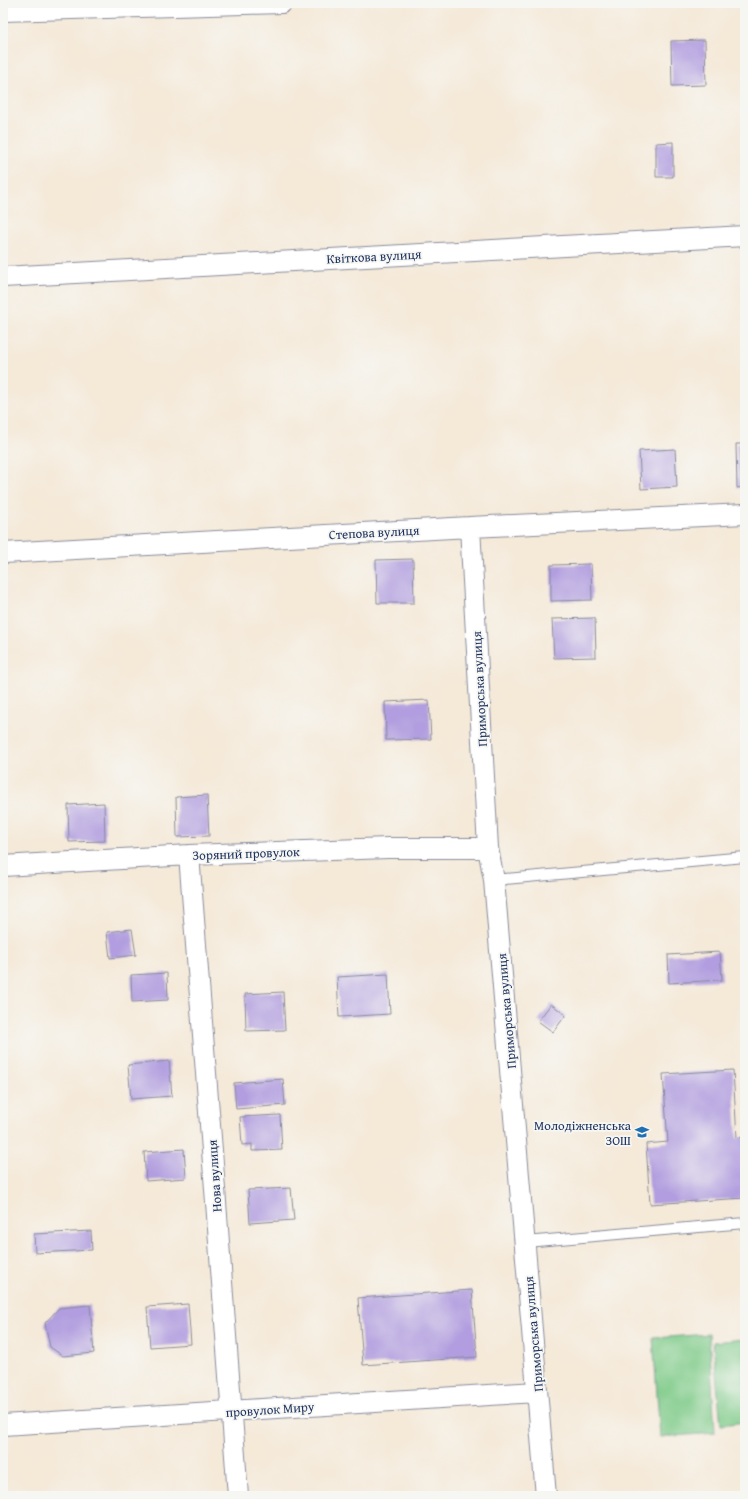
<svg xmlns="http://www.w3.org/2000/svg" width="748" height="1499" font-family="'Gentium Book Plus',serif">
  <rect width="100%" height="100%" fill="#f6f6f2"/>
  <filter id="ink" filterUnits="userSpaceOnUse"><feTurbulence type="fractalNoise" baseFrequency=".025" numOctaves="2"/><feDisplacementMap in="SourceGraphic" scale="8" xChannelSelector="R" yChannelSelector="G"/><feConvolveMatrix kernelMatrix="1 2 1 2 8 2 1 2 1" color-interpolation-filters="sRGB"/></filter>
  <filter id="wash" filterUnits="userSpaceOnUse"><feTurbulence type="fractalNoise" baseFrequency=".012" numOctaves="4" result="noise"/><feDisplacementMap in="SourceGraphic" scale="16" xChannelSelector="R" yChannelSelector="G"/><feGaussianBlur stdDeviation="0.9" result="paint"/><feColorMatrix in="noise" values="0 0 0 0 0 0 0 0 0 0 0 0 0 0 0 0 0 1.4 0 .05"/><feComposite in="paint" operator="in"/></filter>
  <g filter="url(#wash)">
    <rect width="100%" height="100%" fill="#f5e9d8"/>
    <path fill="#7fcb89" stroke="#4d7d74" d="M709,1334l6,99 -55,4 -7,-99z
      M745,1339v83l-24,3 -8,-83z"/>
    <g id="blocks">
      <path fill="#b19ddf" d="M705,40l1,45 -34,1 -1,-45z
        M673,142v35h-17v-34z
        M736,444h9v43l-8,1z
        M675,449l2,38 -36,2 -2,-38z
        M413,559l1,44h-37l-1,-43z
        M591,564l1,36 -41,1v-36z
        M595,618l1,39 -42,1 -2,-39z
        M429,700l2,39 -45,1 -1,-38z
        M207,795l2,41 -32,1 -1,-40z
        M104,803l1,38 -36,1 -1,-37z
        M132,929l4,26 -26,3 -3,-26z
        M720,952l2,28 -53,3 -1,-28z
        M167,973l1,27 -36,2 -1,-27z
        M388,974l2,40 -51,3 -2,-40z
        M283,992l2,38 -39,1 -1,-37z
        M551,1004l15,11 -13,17 -15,-11z
        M169,1061l3,35 -41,3 -3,-34z
        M733,1070l4,68 8,-1v61l-95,6 -4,-60 22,-2 -5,-68z
        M283,1079l2,26 -49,4 -2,-26z
        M280,1115l2,35 -30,1v-7l-10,1 -2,-28z
        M184,1149l2,29 -40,3 -2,-29z
        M291,1188l3,32 -44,3 -2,-33z
        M91,1231l1,19 -57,3 -1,-19z
        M472,1290l5,67 -114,8 -5,-67z
        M188,1304l3,40 -41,3 -3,-40z
        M90,1305l4,48 -31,3 -13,-9 -5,-24 14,-15z"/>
    </g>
  </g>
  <g filter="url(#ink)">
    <use href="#blocks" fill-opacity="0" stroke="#888c9b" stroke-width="1"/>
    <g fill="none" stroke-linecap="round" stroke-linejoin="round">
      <defs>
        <path id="lane" d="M494,880l251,-23
          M525,1242l220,-19"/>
        <path id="street" d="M3,11l279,-8
          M3,277l742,-41
          M470,527l18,321 6,32 52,616
          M3,553l467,-26 275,-13
          M189,855l26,334 23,307
          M3,866l186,-11 199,-7h100
          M3,1425l534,-33"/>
      </defs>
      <use href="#lane" stroke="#888c9b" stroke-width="12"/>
      <use href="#street" stroke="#888c9b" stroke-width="22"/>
      <use href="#lane" stroke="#fff" stroke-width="10"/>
      <use href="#street" stroke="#fff" stroke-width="20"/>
    </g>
  </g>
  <defs>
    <symbol id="school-bare" viewBox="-9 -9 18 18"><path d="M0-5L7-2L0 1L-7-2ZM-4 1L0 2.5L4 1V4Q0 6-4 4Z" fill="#1f6fb2" stroke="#f6f6f2" stroke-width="2.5" paint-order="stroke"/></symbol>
  </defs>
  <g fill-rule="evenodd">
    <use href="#school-bare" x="632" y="1122" width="20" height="20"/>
  </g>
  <g text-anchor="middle" stroke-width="3.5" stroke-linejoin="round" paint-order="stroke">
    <g font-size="13" fill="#1b2f5e" stroke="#f6f6f2">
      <text transform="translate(374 256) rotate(-3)" y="5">Квіткова вулиця</text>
      <text transform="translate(374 532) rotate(-3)" y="5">Степова вулиця</text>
      <text transform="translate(479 689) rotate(-93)" y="5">Приморська вулиця</text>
      <text transform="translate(246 853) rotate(-2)" y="5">Зоряний провулок</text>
      <text transform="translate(506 1011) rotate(-95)" y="5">Приморська вулиця</text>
      <text transform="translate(214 1176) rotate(-94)" y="5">Нова вулиця</text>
      <text transform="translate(533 1334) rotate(-95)" y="5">Приморська вулиця</text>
      <text transform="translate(270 1409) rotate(-4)" y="5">провулок Миру</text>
    </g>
    <g font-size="13" fill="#1b2f5e" stroke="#f6f6f2" text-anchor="end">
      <text x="631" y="1130">Молодіжненська<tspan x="631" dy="15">ЗОШ</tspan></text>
    </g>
  </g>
  <rect width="748" height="1499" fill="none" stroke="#f6f6f2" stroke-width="16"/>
</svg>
